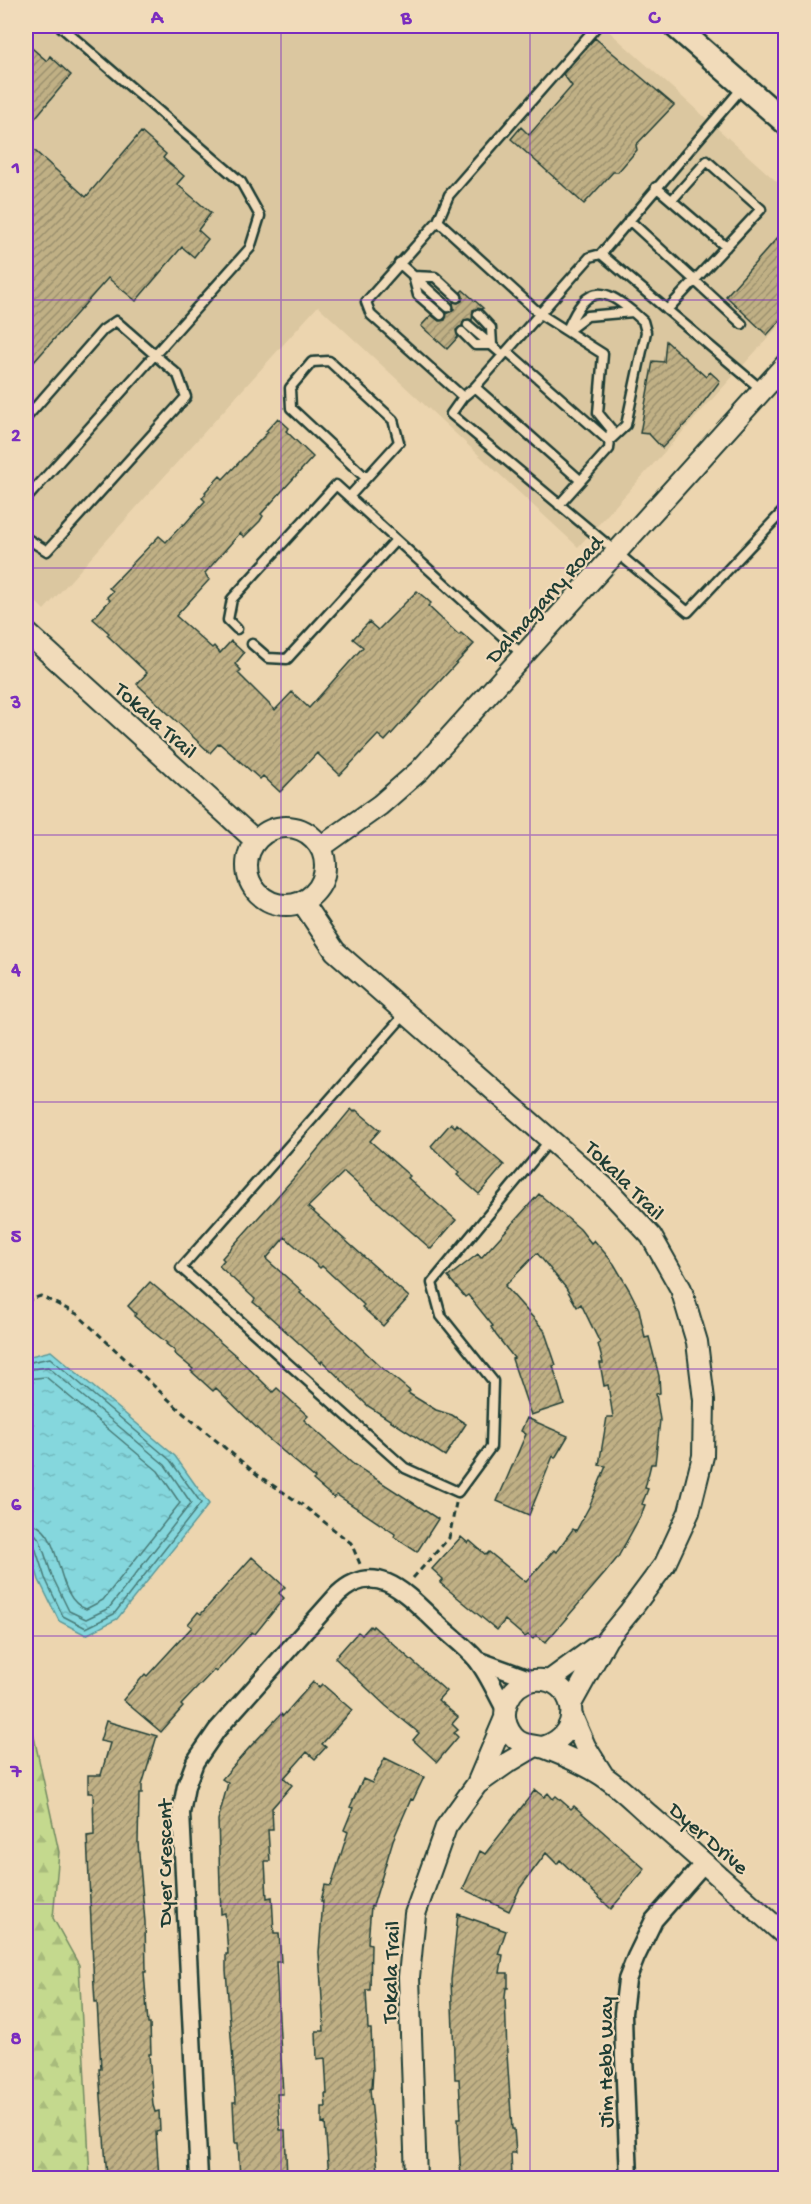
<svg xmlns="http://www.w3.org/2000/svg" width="811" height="2204" font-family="'Gochi Hand',sans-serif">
  <defs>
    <pattern id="forest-firs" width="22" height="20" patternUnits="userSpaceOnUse" patternTransform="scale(1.5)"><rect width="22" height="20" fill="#c4d98e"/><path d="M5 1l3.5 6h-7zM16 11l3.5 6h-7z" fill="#a8bb7b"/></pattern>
    <pattern id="water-ripples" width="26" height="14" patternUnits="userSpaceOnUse" patternTransform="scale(1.5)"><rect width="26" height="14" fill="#85d7dd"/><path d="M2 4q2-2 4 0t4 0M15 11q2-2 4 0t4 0" fill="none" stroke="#72b9be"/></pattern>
    <pattern id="building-hatch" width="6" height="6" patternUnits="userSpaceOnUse" patternTransform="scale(1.5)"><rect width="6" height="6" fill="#c0b085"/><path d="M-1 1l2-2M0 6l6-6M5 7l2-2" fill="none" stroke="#9b906e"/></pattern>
  </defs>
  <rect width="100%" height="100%" fill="#ecd5af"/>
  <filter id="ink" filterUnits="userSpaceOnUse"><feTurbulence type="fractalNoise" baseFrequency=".0167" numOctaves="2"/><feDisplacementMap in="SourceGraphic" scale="12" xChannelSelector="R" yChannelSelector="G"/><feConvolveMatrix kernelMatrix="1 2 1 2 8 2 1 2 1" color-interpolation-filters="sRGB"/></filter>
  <g filter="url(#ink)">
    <path fill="#dbc7a0" d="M26,26h577l182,163v130l-207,228 -260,-241 -274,304 -18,-18z"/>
    <path fill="url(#forest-firs)" stroke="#728b61" stroke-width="1.5" d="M26,1700l33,152 -6,66 26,47 11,213h-64z"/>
    <path fill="url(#water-ripples)" stroke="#5c9999" stroke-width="1.5" d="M51,1351l124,105 34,48 -92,115 -31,16 -27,-14 -20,-41 -13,-43v-180z"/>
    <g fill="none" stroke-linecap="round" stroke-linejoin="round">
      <path stroke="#487b78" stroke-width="1.5" d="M26,1363l24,-5 120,102 31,43 -87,111 -28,14 -23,-12 -18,-38 -11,-34 -4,-4h-4
        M26,1370l22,-3 117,98 26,38 -82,105 -23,11 -17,-8 -17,-35 -12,-36 -5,-6 -9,-2
        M26,1379l20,-2 112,94 22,32 -77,97 -17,9c-35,-12 -20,-85 -60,-86"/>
    </g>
    <path fill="url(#building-hatch)" stroke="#1f3d34" stroke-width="1.5" d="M595,38l79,67 -38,40 1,5 -19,22h-5l-29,32 -73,-65 10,-12 8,8 43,-49 -9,-12z
      M26,43l21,18 3,-5 21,19 -45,54z
      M141,132l25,22 -3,4 21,18 -7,8 34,29 -13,17 10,9 -14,18 -12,-10 -46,54 -28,-23 -82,93v-228l60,54z
      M786,228v86l-19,21 -41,-39z
      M463,290l20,18 -10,2 -1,10 -3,-1 -5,1 -2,6 -6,4 2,7 -11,12 -26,-23 10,-11 8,6 6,-1 2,-7 7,-4 -1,-7 5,1 4,-2 1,-5 -2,-4z
      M666,341l40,36 4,-5 10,9 -28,36 -30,31 -13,-14 -9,-1 13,-72 11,1z
      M278,418l11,10 -3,3 27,26 -52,57 2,2 -3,5 -16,16 -4,-4 -35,40 4,7 -33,36 36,32 2,-2 6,7 11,-12 13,12 -9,11 6,6 -3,3 37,37 17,-18 17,16 54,-61 -10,-8 16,-17 9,8 39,-39 14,12 -3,3 31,29 2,-2 13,11 -89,97 -7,-6 -38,40 -23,-22 -37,39 -17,-16 -3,3 -41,-36 -9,10 -73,-69 10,-11 -40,-38 2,-2 -16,-14 17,-19 -3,-3 6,-6 -4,-3 50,-52 7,6 17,-18 1,1 21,-24 -3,-3 4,-5 -1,-1 15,-16 3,3 45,-47 -2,-1z
      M351,1109l3,3 2,-2 24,20 -10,11 40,35 -2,2 48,42 -25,29 -87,-77 -36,35 101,90 -26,29 -21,-19 2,-2 -42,-39 -2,2 -35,-31 -19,22 36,32 -2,2 37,32 44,42 29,24 -2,2 28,17 16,5 14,9 -21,32 -77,-50 -46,-45 -1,2 -62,-56 -6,-5 2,-3 -36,-33 5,-6 -2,-2 71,-79z
      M451,1123l4,4 2,-3 47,41 -25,29 -22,-19 2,-2 -28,-27z
      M539,1194l41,35 11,14 3,-3 20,24 16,27 9,18 6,29 4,-1 10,39 1,17 -4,1 4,26 -5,44h-4l-6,24 3,1 -6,15 3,1 -3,8 -24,44 -12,15 -61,71 -9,-8 -3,4 -5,-4 -3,2 -20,-17 -8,10 -57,-47 3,-4 -11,-10 29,-32 7,6 2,-2 16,14 3,-3 37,30 28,-32 2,2 17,-23 3,2 13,-24 17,-41 -7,-1 8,-48h6l-5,-32 -4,1 -4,-23h3l-5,-19 2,-1 -19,-39 -4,3 -11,-19 -29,-35 -32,33 39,44 12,35 -3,1 11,38 -33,11 -19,-56 2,-1 -18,-23 -5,-8 2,-1 -25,-31 -3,2 -17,-20 30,-23 3,4z
      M150,1282l84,72 39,38 4,-4 31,28 -4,4 49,44 85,55 -21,33 -23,-15 1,-3 -58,-39 -3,3 -21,-18 2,-2 -49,-41 -50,-49 -3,3 -22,-20 2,-2 -19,-16 1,-2 -9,-7 1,-1 -33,-27 2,-2 -8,-8z
      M527,1418l41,18 -13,22 -2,-2 -24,59 -32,-14 29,-67 -5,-3z
      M252,1557l33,30 -6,6 5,5 -29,36 -3,-2 -36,40 -2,-2 -33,35 2,2 -22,25 -38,-32 22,-26 2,2 45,-49 -4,-3 10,-12 3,2z
      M370,1626l2,2 1,-2 73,65 -8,9 20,17 -6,7 6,6 -4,3 4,4 -21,25 -24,-22 6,-7 -33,-27 -51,-48 23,-26 4,3z
      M313,1682l6,5 3,-3 30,26 -30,34 4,3 -11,12 -8,-7 -23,26 8,7 -20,23 1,22h-5l2,31h-5l2,37 5,-1 2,36h5l2,29h-5l7,132h-6l3,36h5l2,48h-47l-2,-35h-3l-2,-41h3l-10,-132v-16h2l-3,-41 -4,1 -1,-29 -2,-65 10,-37 -6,-4 27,-31 32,-34 2,2z
      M106,1721l51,15 -15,49v9h-3l-1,49 7,79 1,50h-2l4,52h2l1,30h-2l4,51 2,7 4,-1 1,20 -4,1 3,46h-52l-8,-109h2l-4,-67h-2l-1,-15 -7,-151 7,-1 -1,-42h-5v-18h13l9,-32 -10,-2z
      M385,1758l39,19 -11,23 -2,-1 -18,41 -20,66h-2l-3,37 3,1 -1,46h-4l2,39h3l2,42 -1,17 -2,1 8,82 -3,1 1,6h-47l-4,-55 -3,1v-17h4l-1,-13h2l-2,-36 -8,1 -1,-28h8l-5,-79 4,-51h-2l4,-16 6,1 17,-54 -4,-2 9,-22 -3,-1 13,-28 9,4z
      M535,1790l9,7 4,-4 5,6 3,-3 15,13 3,-3 71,63 -34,40 -51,-49 -3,4 -11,-11 -26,35 -11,23 -46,-22 17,-38 5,3z
      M458,1914l48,17 -8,23 5,1 -3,18h8v15h-2l-1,8 2,58 5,75h2l2,24h-5l1,25 -51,-1 -2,-32 -1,-27h3l-2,-39h-4l-4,-99z"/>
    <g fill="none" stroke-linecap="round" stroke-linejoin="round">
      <defs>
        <path id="service" d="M656,187l70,60
          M629,220l113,104
          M438,221l11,-26 148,-169
          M601,254l141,-166
          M399,263l49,44
          M667,310l94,-101 -54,-48 -35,39
          M441,315l-23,-20 -5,-19 22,1 22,20
          M468,325l35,30
          M567,330c7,-16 19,-44 42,-34 9,3 17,11 24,16
          M462,332l13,13h17l-1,-17 -13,-14
          M507,351l102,90 17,-16 20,-93 -3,-11 -10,-9 -46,4 -20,15
          M772,380l14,11
          M475,387l105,93
          M762,390l-161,-136 -11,3 -115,130 -12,10 -12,17 237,198 98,-104
          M463,397l-92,-82 -5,-13 72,-81 102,93 63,40 -5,59 13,16 -2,20 -50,56
          M26,418l77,-88 13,-9 62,54 8,22 -139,154 -21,-13
          M349,497l50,-55 -6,-22 -64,-59 -17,1 -22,26 1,20 75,70
          M26,499l224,-251 10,-32 -19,-34 -181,-156
          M237,629l-9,-9 4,-21 104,-114 187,170
          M252,644l16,14 19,1 109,-119
          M406,1013l-225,255 224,200 53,24 33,-45 2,-66 -52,-65 -9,-33 118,-143"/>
        <path id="minor" d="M477,1660l55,20
          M199,2178l-18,-365 5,-27 9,-24 22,-32 121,-136c40,-37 72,4 101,31 12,11 27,22 38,35 11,14 19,33 28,49
          M629,2178l-5,-122 -1,-43 4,-33 9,-23 18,-37 50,-57"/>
        <path id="tertiary" d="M26,632l230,209
          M247 866a39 39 0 1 1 78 0a39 39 0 1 1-78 0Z
          M321,847l59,-42 40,-35 366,-406
          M302,902l33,49 275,241 41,44 30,53 16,53 7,58 -1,56 -14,56 -24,52 -35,47 -23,28 -36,65
          M549,1681l48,-35
          M572,1716l13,30 18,29
          M543,1747c46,-14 31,-72 -9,-67 -26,4 -38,35 -21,56 9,11 20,8 32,12 18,7 43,18 58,28 19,12 35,30 52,44 44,38 87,77 131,116
          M477,1784l30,-21 27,-16
          M416,2178l-7,-201 6,-63 31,-87 31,-43 28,-66"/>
        <path id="secondary" d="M675,26l111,97"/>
      </defs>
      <use href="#service" stroke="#1f3d34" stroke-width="13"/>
      <use href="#minor" stroke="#1f3d34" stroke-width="21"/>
      <use href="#tertiary" stroke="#1f3d34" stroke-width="24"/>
      <use href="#secondary" stroke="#1f3d34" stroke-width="27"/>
      <path stroke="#1f3d34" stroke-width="3" stroke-dasharray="6 4.5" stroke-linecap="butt" d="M26,1301l15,-5 36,18 106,99 76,63 45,30 47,37 9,21
        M413,1578l36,-40 7,-35"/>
      <use href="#service" stroke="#f1dbba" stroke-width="8"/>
      <use href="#minor" stroke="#f1dbba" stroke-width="16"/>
      <use href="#tertiary" stroke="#f1dbba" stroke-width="20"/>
      <use href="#secondary" stroke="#f1dbba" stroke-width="22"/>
    </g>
  </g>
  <path fill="none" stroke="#7b2cbf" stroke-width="1.5" stroke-opacity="0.55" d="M281,26v2152M530,26v2152M26,300h760M26,568h760M26,835h760M26,1102h760M26,1369h760M26,1636h760M26,1904h760"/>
  <g text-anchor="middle" stroke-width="4.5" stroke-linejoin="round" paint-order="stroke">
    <g font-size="22" fill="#1f3d34" stroke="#f1dbba">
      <text transform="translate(543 598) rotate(-48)" y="8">Dalmagarry Road</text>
      <text transform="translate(157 719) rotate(42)" y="8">Tokala Trail</text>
      <text transform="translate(626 1179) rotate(45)" y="8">Tokala Trail</text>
      <text transform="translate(710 1837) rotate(41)" y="8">Dyer Drive</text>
      <text transform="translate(163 1863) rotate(-90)" y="8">Dyer Crescent</text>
      <text transform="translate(389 1972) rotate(-88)" y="8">Tokala Trail</text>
      <text transform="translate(604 2062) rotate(-90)" y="8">Jim Hebb Way</text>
    </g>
  </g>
  <rect width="811" height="2204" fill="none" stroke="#f1dbba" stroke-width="66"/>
  <rect x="33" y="33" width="745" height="2138" fill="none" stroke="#7b2cbf" stroke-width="2"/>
  <g font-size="20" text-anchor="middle" font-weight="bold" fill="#7b2cbf">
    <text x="157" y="23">A</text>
    <text x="406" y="23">B</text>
    <text x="654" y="23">C</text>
    <text x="16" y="173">1</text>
    <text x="16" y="441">2</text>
    <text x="16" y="708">3</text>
    <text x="16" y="975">4</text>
    <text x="16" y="1242">5</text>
    <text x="16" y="1510">6</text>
    <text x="16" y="1777">7</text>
    <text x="16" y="2044">8</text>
  </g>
</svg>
